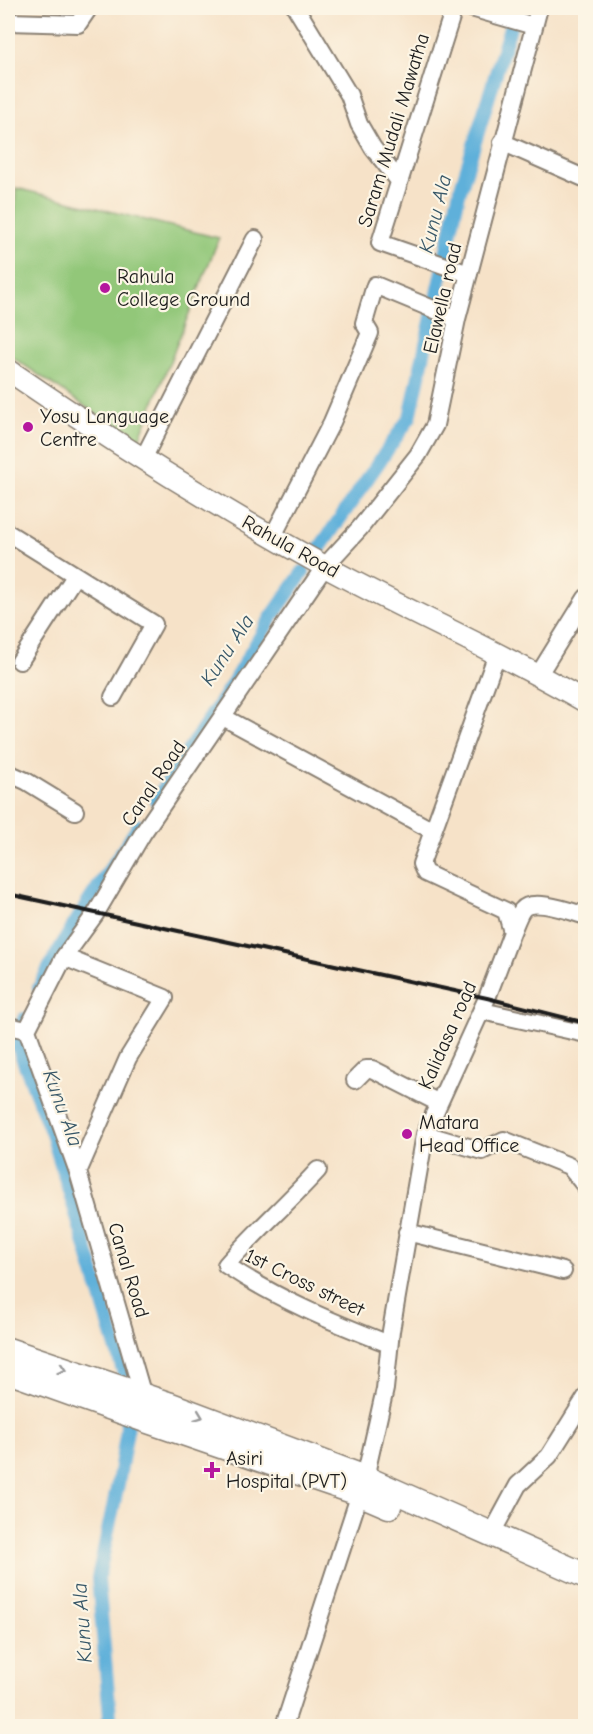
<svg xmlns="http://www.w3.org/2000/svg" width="593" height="1734" font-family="'Comic Neue',sans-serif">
  <rect width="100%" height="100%" fill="#fcf5e5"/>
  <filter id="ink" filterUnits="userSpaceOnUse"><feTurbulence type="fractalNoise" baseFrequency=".0167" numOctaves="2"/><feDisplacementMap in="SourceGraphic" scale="12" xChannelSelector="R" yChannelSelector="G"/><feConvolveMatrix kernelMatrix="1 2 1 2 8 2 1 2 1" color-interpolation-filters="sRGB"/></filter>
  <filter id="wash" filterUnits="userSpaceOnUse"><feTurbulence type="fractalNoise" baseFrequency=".008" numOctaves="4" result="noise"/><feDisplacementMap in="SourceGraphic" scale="24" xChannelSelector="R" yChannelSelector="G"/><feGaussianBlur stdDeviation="1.35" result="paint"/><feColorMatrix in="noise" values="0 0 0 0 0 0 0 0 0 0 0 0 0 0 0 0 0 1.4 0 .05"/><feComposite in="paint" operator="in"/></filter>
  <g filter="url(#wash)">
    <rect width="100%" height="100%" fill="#f6e2c8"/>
    <path fill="#92c779" stroke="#57724a" stroke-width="1.5" d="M16,188l203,50 -81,204 -130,-88z"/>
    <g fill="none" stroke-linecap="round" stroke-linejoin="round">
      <path stroke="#5fb0da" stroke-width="14" d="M319,549l91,-132 49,-223 57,-186
        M156,800l75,-114 40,-68 32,-46
        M39,988c28,-57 65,-110 100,-162
        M24,1019l-4,9 -2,19 34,87 73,243 2,53 -9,54 -20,94 12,138 -4,10"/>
    </g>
  </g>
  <g filter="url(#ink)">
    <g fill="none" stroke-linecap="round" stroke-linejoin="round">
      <defs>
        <path id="minor" d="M296,8l53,87 10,29 14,24 26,33
          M454,8l-74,235 89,31
          M471,8l63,18
          M8,22l70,2 11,-16
          M502,142l84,37
          M143,459l112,-220
          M8,533l146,91 -41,73
          M273,536l59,-114 38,-89 -6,-10 11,-38 82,34
          M20,661l55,-85
          M539,674l47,-76
          M223,717l210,114
          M8,773l18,8 49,30
          M512,932c3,-7 6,-16 10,-22 10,-13 50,2 64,6
          M64,957l101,41 -37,60 -50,114
          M482,1011l104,23
          M8,1026l19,4
          M355,1080l11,-11h6l67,34
          M425,1134l57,17 22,-11 65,26 17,21
          M318,1170c-30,33 -63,62 -92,95 51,34 106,57 163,79
          M407,1232l156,39
          M145,1403l-67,-231 -51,-142 37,-73 32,-44 47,-80 182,-267 35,-38 58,-73 17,-30 22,-106 82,-311
          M492,1533l26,-48 31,-29 37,-59
          M284,1726l81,-248 20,-89 6,-58 34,-197 62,-136 25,-66 -6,-21 -81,-38 -4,-9 76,-210"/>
        <path id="major" d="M8,370c102,70 207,136 316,196 86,47 177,86 262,136"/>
        <path id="highway" d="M8,1350l160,54 197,74 221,98
          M8,1371l140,50 213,73 28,12"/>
      </defs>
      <use href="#minor" stroke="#897f72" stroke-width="20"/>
      <use href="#major" stroke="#897f72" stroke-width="24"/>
      <use href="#highway" stroke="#897f72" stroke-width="27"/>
      <use href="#minor" stroke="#fff" stroke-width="16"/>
      <use href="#major" stroke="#fff" stroke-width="21"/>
      <use href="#highway" stroke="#fff" stroke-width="24"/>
      <path stroke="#1c1c1c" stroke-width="4" d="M8,894l479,104 99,25"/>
    </g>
    <defs><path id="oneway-chevron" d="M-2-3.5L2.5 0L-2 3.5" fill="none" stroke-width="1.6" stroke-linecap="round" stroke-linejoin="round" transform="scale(1.5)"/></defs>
    <g stroke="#999">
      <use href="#oneway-chevron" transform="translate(62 1369) rotate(18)"/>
      <use href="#oneway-chevron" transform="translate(199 1416) rotate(21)"/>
    </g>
  </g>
  <g fill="#b5179e" stroke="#fcf5e5" stroke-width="2">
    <circle cx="105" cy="288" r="6"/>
    <circle cx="28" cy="427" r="6"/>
    <circle cx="407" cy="1134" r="6"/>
    <path d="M209 1461h6v6h6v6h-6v6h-6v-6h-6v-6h6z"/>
  </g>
  <g text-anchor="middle" stroke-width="4.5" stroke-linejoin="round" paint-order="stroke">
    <g font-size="20" fill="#1c1c1c" stroke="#fcf5e5">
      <text transform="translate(393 130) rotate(-73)" y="7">Saram Mudali Mawatha</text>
      <text transform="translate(442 298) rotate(-77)" y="7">Elawella road</text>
      <text transform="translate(291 546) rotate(29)" y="7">Rahula Road</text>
      <text transform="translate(153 783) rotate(-56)" y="7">Canal Road</text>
      <text transform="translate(447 1035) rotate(-66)" y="7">Kalidasa road</text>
      <text transform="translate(129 1270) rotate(73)" y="7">Canal Road</text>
      <text transform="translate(305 1282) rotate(26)" y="7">1st Cross street</text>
    </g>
    <g font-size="20" fill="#1c1c1c" stroke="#fcf5e5" text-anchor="start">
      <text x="117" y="283">Rahula<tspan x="117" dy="23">College Ground</tspan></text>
      <text x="40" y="423">Yosu Language<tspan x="40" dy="23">Centre</tspan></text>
      <text x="419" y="1129">Matara<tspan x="419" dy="23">Head Office</tspan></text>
      <text x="226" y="1465">Asiri<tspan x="226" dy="23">Hospital (PVT)</tspan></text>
    </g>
    <g font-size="21" font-style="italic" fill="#375768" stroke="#fcf5e5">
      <text transform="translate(435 214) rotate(-76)" y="7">Kunu Ala</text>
      <text transform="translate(227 650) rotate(-57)" y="7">Kunu Ala</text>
      <text transform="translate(63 1108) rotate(70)" y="7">Kunu Ala</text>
      <text transform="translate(82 1623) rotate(-94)" y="7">Kunu Ala</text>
    </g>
  </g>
  <rect width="593" height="1734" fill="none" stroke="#fcf5e5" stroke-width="30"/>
</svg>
